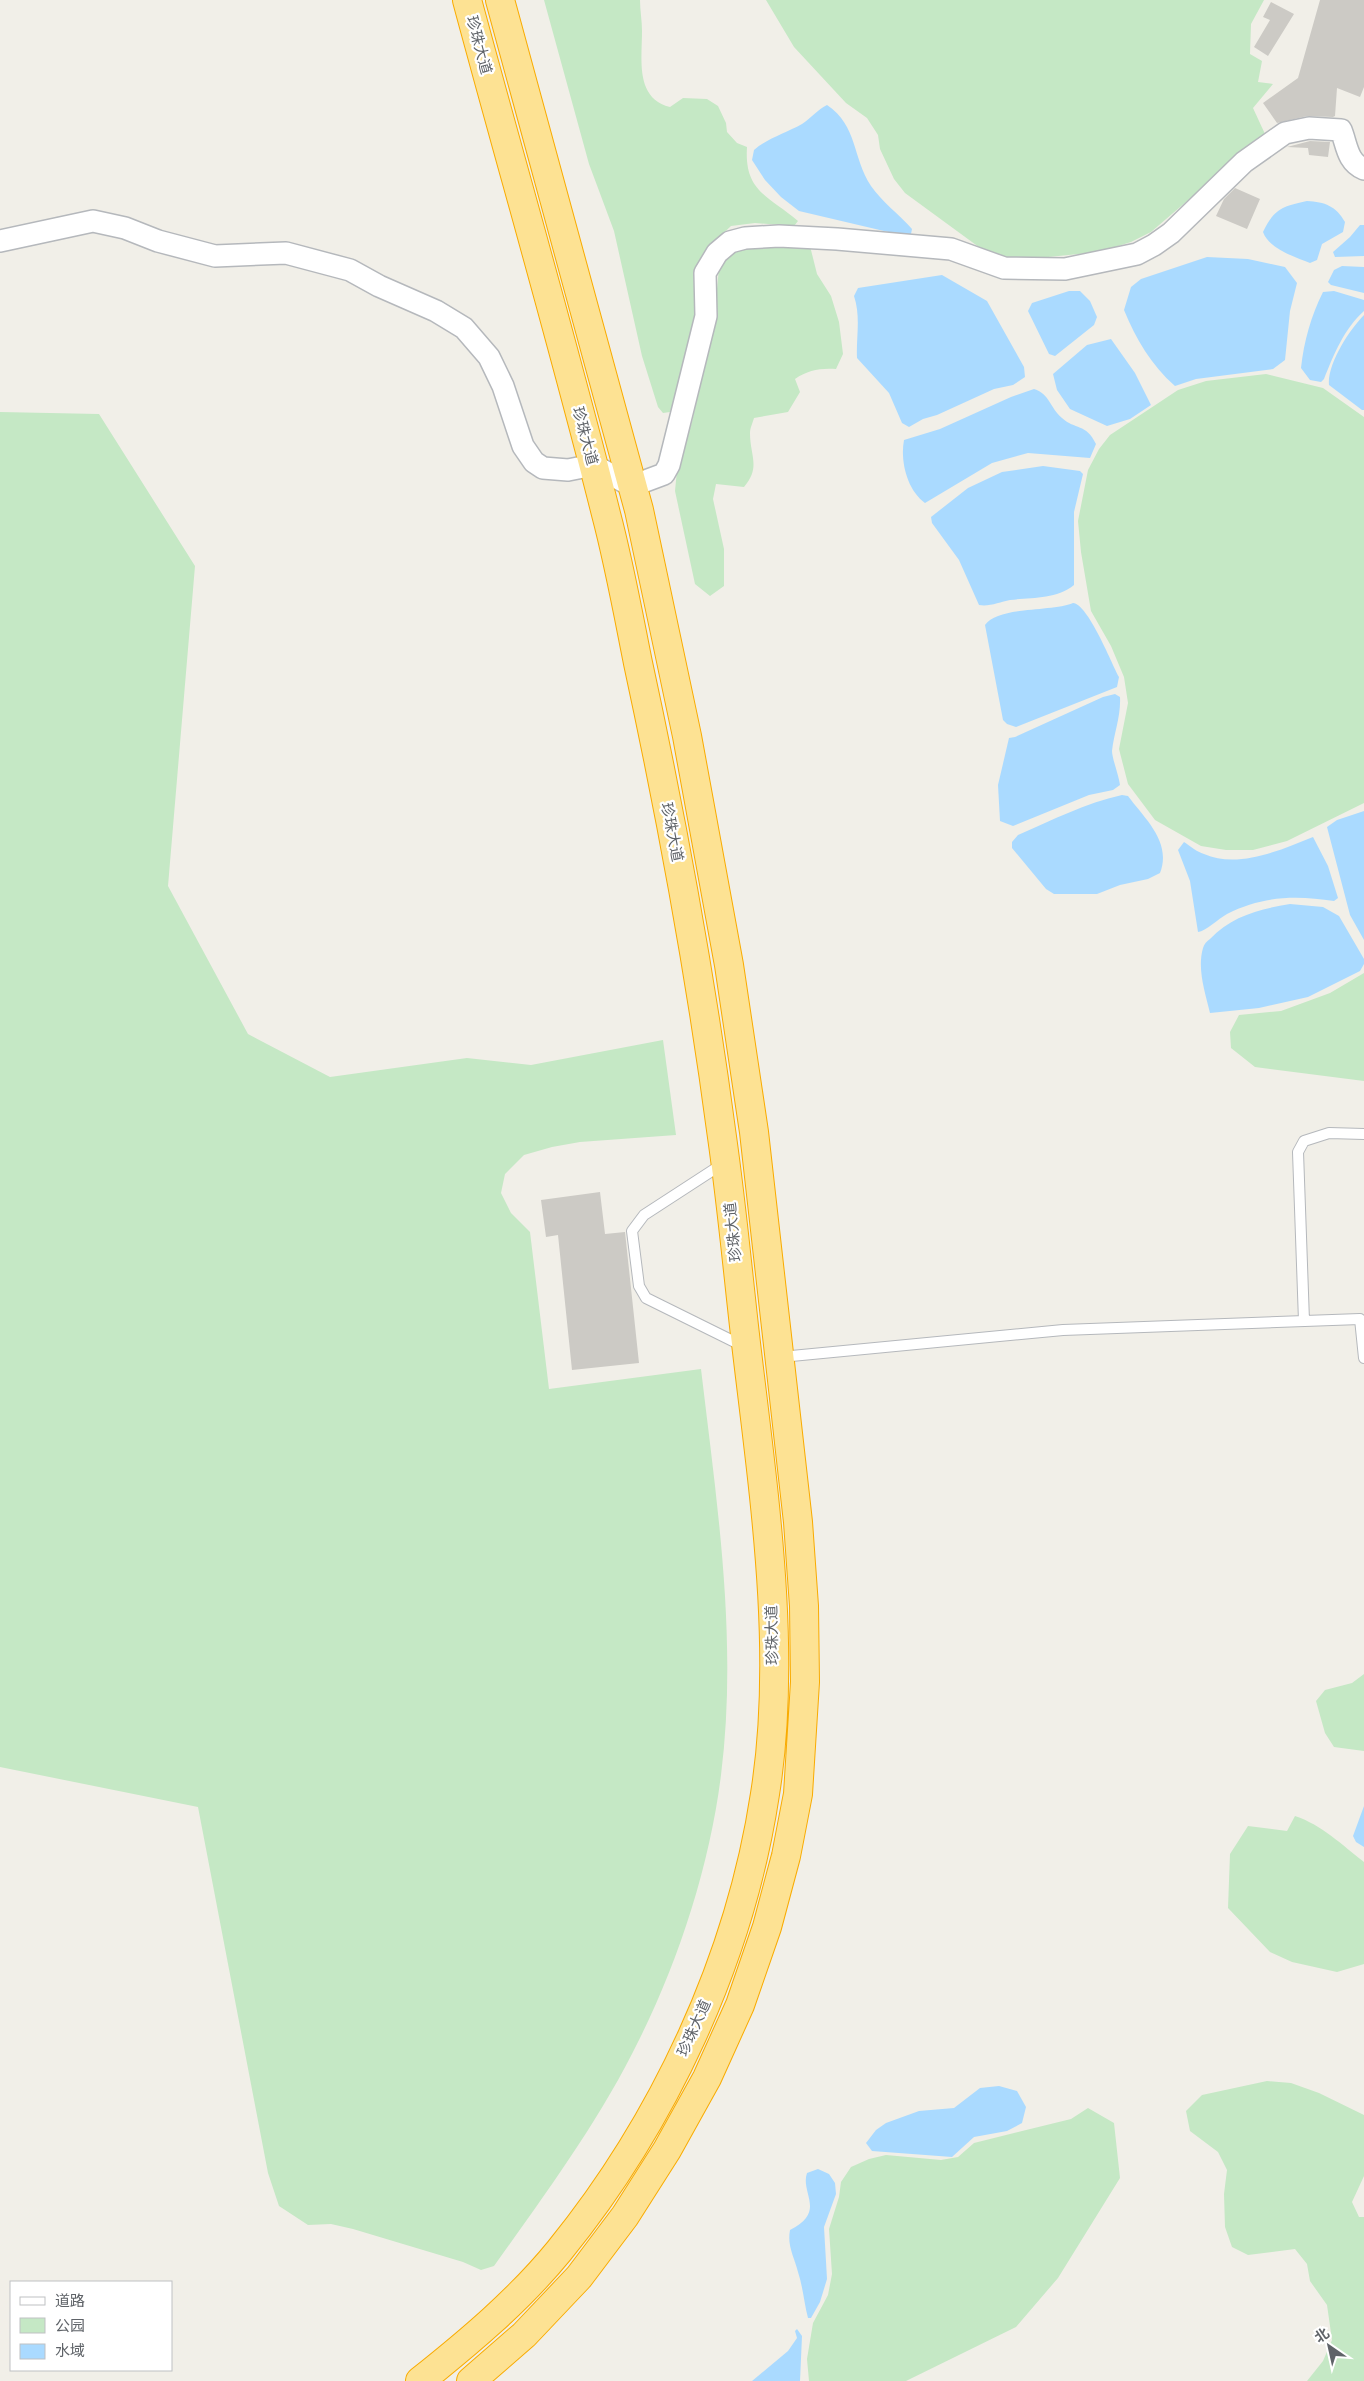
<svg xmlns="http://www.w3.org/2000/svg" width="1364" height="2381" font-family="Helvetica,'Noto Sans SC',sans-serif">
  <rect width="100%" height="100%" fill="#f1efe8"/>
  <path fill="#c5e8c5" d="M544,0h96c0,10 2,21 2,31 0,29 -7,67 28,76l13,-9 24,1 11,7 8,17 1,9 10,11 10,4c-3,45 22,49 51,74l-4,5 -39,-3 -24,3 -17,16 -20,97 -24,73 -7,1 -5,-6 -16,-51 -28,-125 -25,-67z
    M766,0h498l-13,24 -1,30 12,7 -4,21 15,2 -20,24 12,26 -114,98 -20,10 -32,10 -81,8 -31,-7 -82,-60 -11,-14 -14,-30 -2,-14 -11,-17 -21,-15 -52,-56z
    M747,244l63,2 7,28 14,22 8,26 4,32 -7,15c-16,-1 -28,1 -41,10l5,13 -12,20 -34,6c-1,4 -4,10 -4,15 0,23 11,34 -6,54l-28,-3 -3,15 11,50v37l-14,10 -15,-12 -20,-93 2,-21 15,-48 22,-102 5,-52 16,-20z
    M1266,374l57,14 41,29v386l-77,38 -34,9h-27l-25,-4 -46,-26 -27,-36 -9,-35 9,-46 -4,-26 -13,-31 -20,-35 -10,-59 -3,-31 10,-51 11,-21 11,-14 68,-45 28,-9z
    M0,412l99,2 96,152 -27,320 80,148 82,43 137,-19 64,7 132,-25 13,95 -96,7 -28,5 -28,8 -19,19 -4,19 10,20 19,19 19,157 152,-20c16,135 37,271 20,406 -11,89 -42,185 -82,265 -39,80 -93,153 -145,226l-13,4 -18,-8 -110,-33 -22,-5 -23,1 -29,-19 -11,-33 -70,-366 -198,-40z
    M1364,973v108l-109,-14 -24,-19 -1,-16 9,-17 42,-4 49,-18z
    M1364,1674v77l-30,-4 -9,-14 -9,-32 9,-11 27,-7z
    M1295,1816c27,9 47,29 69,46v102l-27,8 -45,-10 -22,-10 -42,-44 2,-54 18,-28 39,5z
    M1267,2081l24,2 28,10 45,22v61l-12,26 7,15h5v164h-57l16,-20 9,-21 -5,-35 -17,-24 -3,-17 -12,-15 -47,6 -16,-8 -7,-20 -1,-33 3,-24 -9,-18 -28,-21 -4,-20 16,-16z
    M1088,2108l26,15 6,55 -62,100 -42,49 -110,54h-97l-2,-22 6,-36 15,-28 4,-21 -3,-45 10,-32 2,-15 10,-15 18,-8 17,-4 55,5 17,-3 16,-14 97,-24z"/>
  <path fill="#aadaff" d="M827,105c31,21 25,52 44,81 11,16 28,28 41,43l-1,5 -10,1 -102,-24 -18,-14 -16,-17 -13,-20 2,-10c14,-12 32,-17 48,-26 9,-6 15,-14 25,-19z
    M1307,201c18,1 29,5 38,21l-2,10 -21,12 -5,16 -7,3c-15,-6 -41,-14 -47,-31 11,-23 20,-26 44,-31z
    M1360,225h4v31l-29,1 -2,-5 17,-15z
    M1207,257l41,2 37,8 12,16 -7,28 -5,49 -12,9 -77,10 -21,7c-24,-21 -39,-47 -51,-76l7,-23 10,-8z
    M1342,266l22,1v26l-33,-8 -3,-3 6,-12z
    M942,275l45,26 37,66 1,10 -12,8 -19,4 -57,26 -14,4 -14,8 -7,-4 -13,-30 -32,-35c-1,-21 4,-41 -3,-62l4,-8z
    M1069,291h11l10,10 7,16 -3,8 -39,31 -6,-2 -21,-43 4,-8z
    M1334,291l30,9v11c-20,18 -30,43 -40,68l-3,3 -11,-2 -9,-12c3,-27 10,-52 22,-76z
    M1364,315v95h-2l-33,-25c-2,-21 21,-56 35,-70z
    M1111,339l24,34 16,32 -21,14 -23,7 -37,-17 -13,-19 -4,-16 34,-29z
    M1034,389c16,5 16,19 28,29 13,12 24,5 34,26l-6,14 -62,-5 -36,10 -67,40c-18,-13 -25,-42 -21,-63l36,-11 71,-32z
    M1043,466l37,5 3,3 -9,38v73c-19,15 -42,12 -64,15 -10,2 -21,7 -31,5l-20,-45 -27,-37 -1,-6 37,-29 34,-16z
    M1073,603c15,1 38,59 46,74l-2,10 -101,40 -9,-3 -4,-4 -18,-95c13,-19 67,-13 88,-22z
    M1115,694l5,3c1,19 -6,36 -8,54 0,7 7,25 8,34l-7,5 -24,5 -76,31 -13,-5 -2,-36 11,-47 6,-1 88,-40z
    M1122,795l6,1c17,23 44,46 32,77l-12,6 -28,6 -23,9h-43l-8,-5 -34,-41v-6l6,-7c35,-15 67,-32 104,-40z
    M1364,811v129l-14,-25 -23,-88 10,-7z
    M1313,837l15,29 10,32 -4,3c-38,-6 -72,-5 -107,13 -9,5 -21,17 -29,18l-8,-51 -12,-31 6,-8c6,4 13,10 20,12 34,15 77,-4 109,-17z
    M1290,904l33,3 16,9 25,43v5l-4,7 -52,26 -49,11 -49,5c-5,-21 -13,-44 -7,-65 1,-4 4,-7 7,-9 21,-23 50,-30 80,-35z
    M1364,1806v41l-8,-5 -3,-6z
    M999,2086l18,5 9,16 -4,16 -15,8 -33,6 -22,20 -80,-6 -6,-8 10,-13 10,-7 33,-12 35,-3 26,-20z
    M818,2169l11,5 6,9 1,11 -12,33 3,52 -7,23 -9,16h-3c-4,-15 -5,-31 -10,-46 -4,-16 -11,-26 -8,-42 37,-18 10,-37 17,-57z
    M797,2329l5,7 -2,45h-48l36,-30 9,-13 -2,-7z"/>
  <path fill="#cccac5" d="M1320,0h44v87l-4,10 -23,-9 -2,28 -2,1 -26,-1 -30,7 -14,-20 35,-25z
    M1271,2l23,12 -26,42 -14,-9 16,-27 -7,-3z
    M1310,141l20,1 -2,15 -19,-2 -1,-7 -21,-1z
    M1235,188l25,11 -13,30 -31,-13 8,-17z
    M600,1192l5,42 20,-2 14,131 -67,7 -14,-135 -12,2 -5,-37z"/>
  <g fill="none" stroke-linecap="round" stroke-linejoin="round">
    <defs>
      <path id="lane" d="M724,1163l-80,52 -12,16 7,55 7,12 97,48
        M1304,1321l-6,-169 6,-11 25,-8 35,1
        M781,1357l282,-27 297,-11 4,39"/>
      <path id="street" d="M0,241l93,-20 32,7 33,13 57,15 71,-3 64,17 29,16 57,25 28,17 25,29 14,29 20,60 11,16 9,6 25,2 25,-5 39,21 32,-12 5,-9 37,-149 -1,-43 12,-20 13,-11 15,-4 34,-2 58,3 114,10 53,19 61,1 72,-15 17,-9 17,-12 73,-71 41,-29 24,-5 32,2c6,15 6,32 23,39"/>
      <path id="highway" d="M420,2381c49,-39 99,-81 139,-130 105,-129 181,-292 206,-457 24,-149 -4,-318 -21,-468 -7,-63 -13,-126 -22,-189 -21,-159 -50,-317 -84,-474 -10,-50 -19,-100 -32,-149 -43,-172 -93,-343 -139,-514
        M471,2381l53,-46 55,-58 46,-61 42,-66 40,-72 33,-73 27,-78 19,-71 12,-62 7,-112 -1,-76 -6,-84 -44,-390 -25,-167 -42,-229 -48,-226 -139,-510"/>
    </defs>
    <use href="#lane" stroke="#b5b8bc" stroke-width="12"/>
    <use href="#street" stroke="#b5b8bc" stroke-width="24"/>
    <use href="#highway" stroke="#f9ab00" stroke-width="30"/>
    <use href="#lane" stroke="#fff" stroke-width="10"/>
    <use href="#street" stroke="#fff" stroke-width="21"/>
    <use href="#highway" stroke="#fde293" stroke-width="28"/>
  </g>
  <g text-anchor="middle" stroke-width="4.5" stroke-linejoin="round" paint-order="stroke">
    <g font-size="15" fill="#5f6368" stroke="#fff">
      <text transform="translate(479 45) rotate(75)" y="5">珍珠大道</text>
      <text transform="translate(585 436) rotate(75)" y="5">珍珠大道</text>
      <text transform="translate(672 832) rotate(79)" y="5">珍珠大道</text>
      <text transform="translate(733 1232) rotate(-96)" y="5">珍珠大道</text>
      <text transform="translate(772 1635) rotate(-91)" y="5">珍珠大道</text>
      <text transform="translate(694 2028) rotate(-66)" y="5">珍珠大道</text>
    </g>
  </g>
  <rect x="10" y="2281" width="162" height="90" fill="#ffffff" stroke="#bfc1c3"/>
  <rect x="20" y="2297" width="25" height="8" fill="#ffffff" stroke="#bfc1c3"/>
  <text x="55" y="2306" font-size="15" fill="#5f6368">道路</text>
  <rect x="20" y="2318" width="25" height="15" fill="#c5e8c5" stroke="#bfc1c3"/>
  <text x="55" y="2331" font-size="15" fill="#5f6368">公园</text>
  <rect x="20" y="2344" width="25" height="15" fill="#aadaff" stroke="#bfc1c3"/>
  <text x="55" y="2356" font-size="15" fill="#5f6368">水域</text>
  <g transform="translate(1329 2346) rotate(326)" stroke="#ffffff" stroke-width="4" paint-order="stroke">
  <path d="M0-4L9 19L0 12L-9 19Z" fill="#5f6368"/>
  <text y="-8" font-size="14" font-weight="bold" text-anchor="middle" fill="#5f6368">北</text>
  </g>
</svg>
